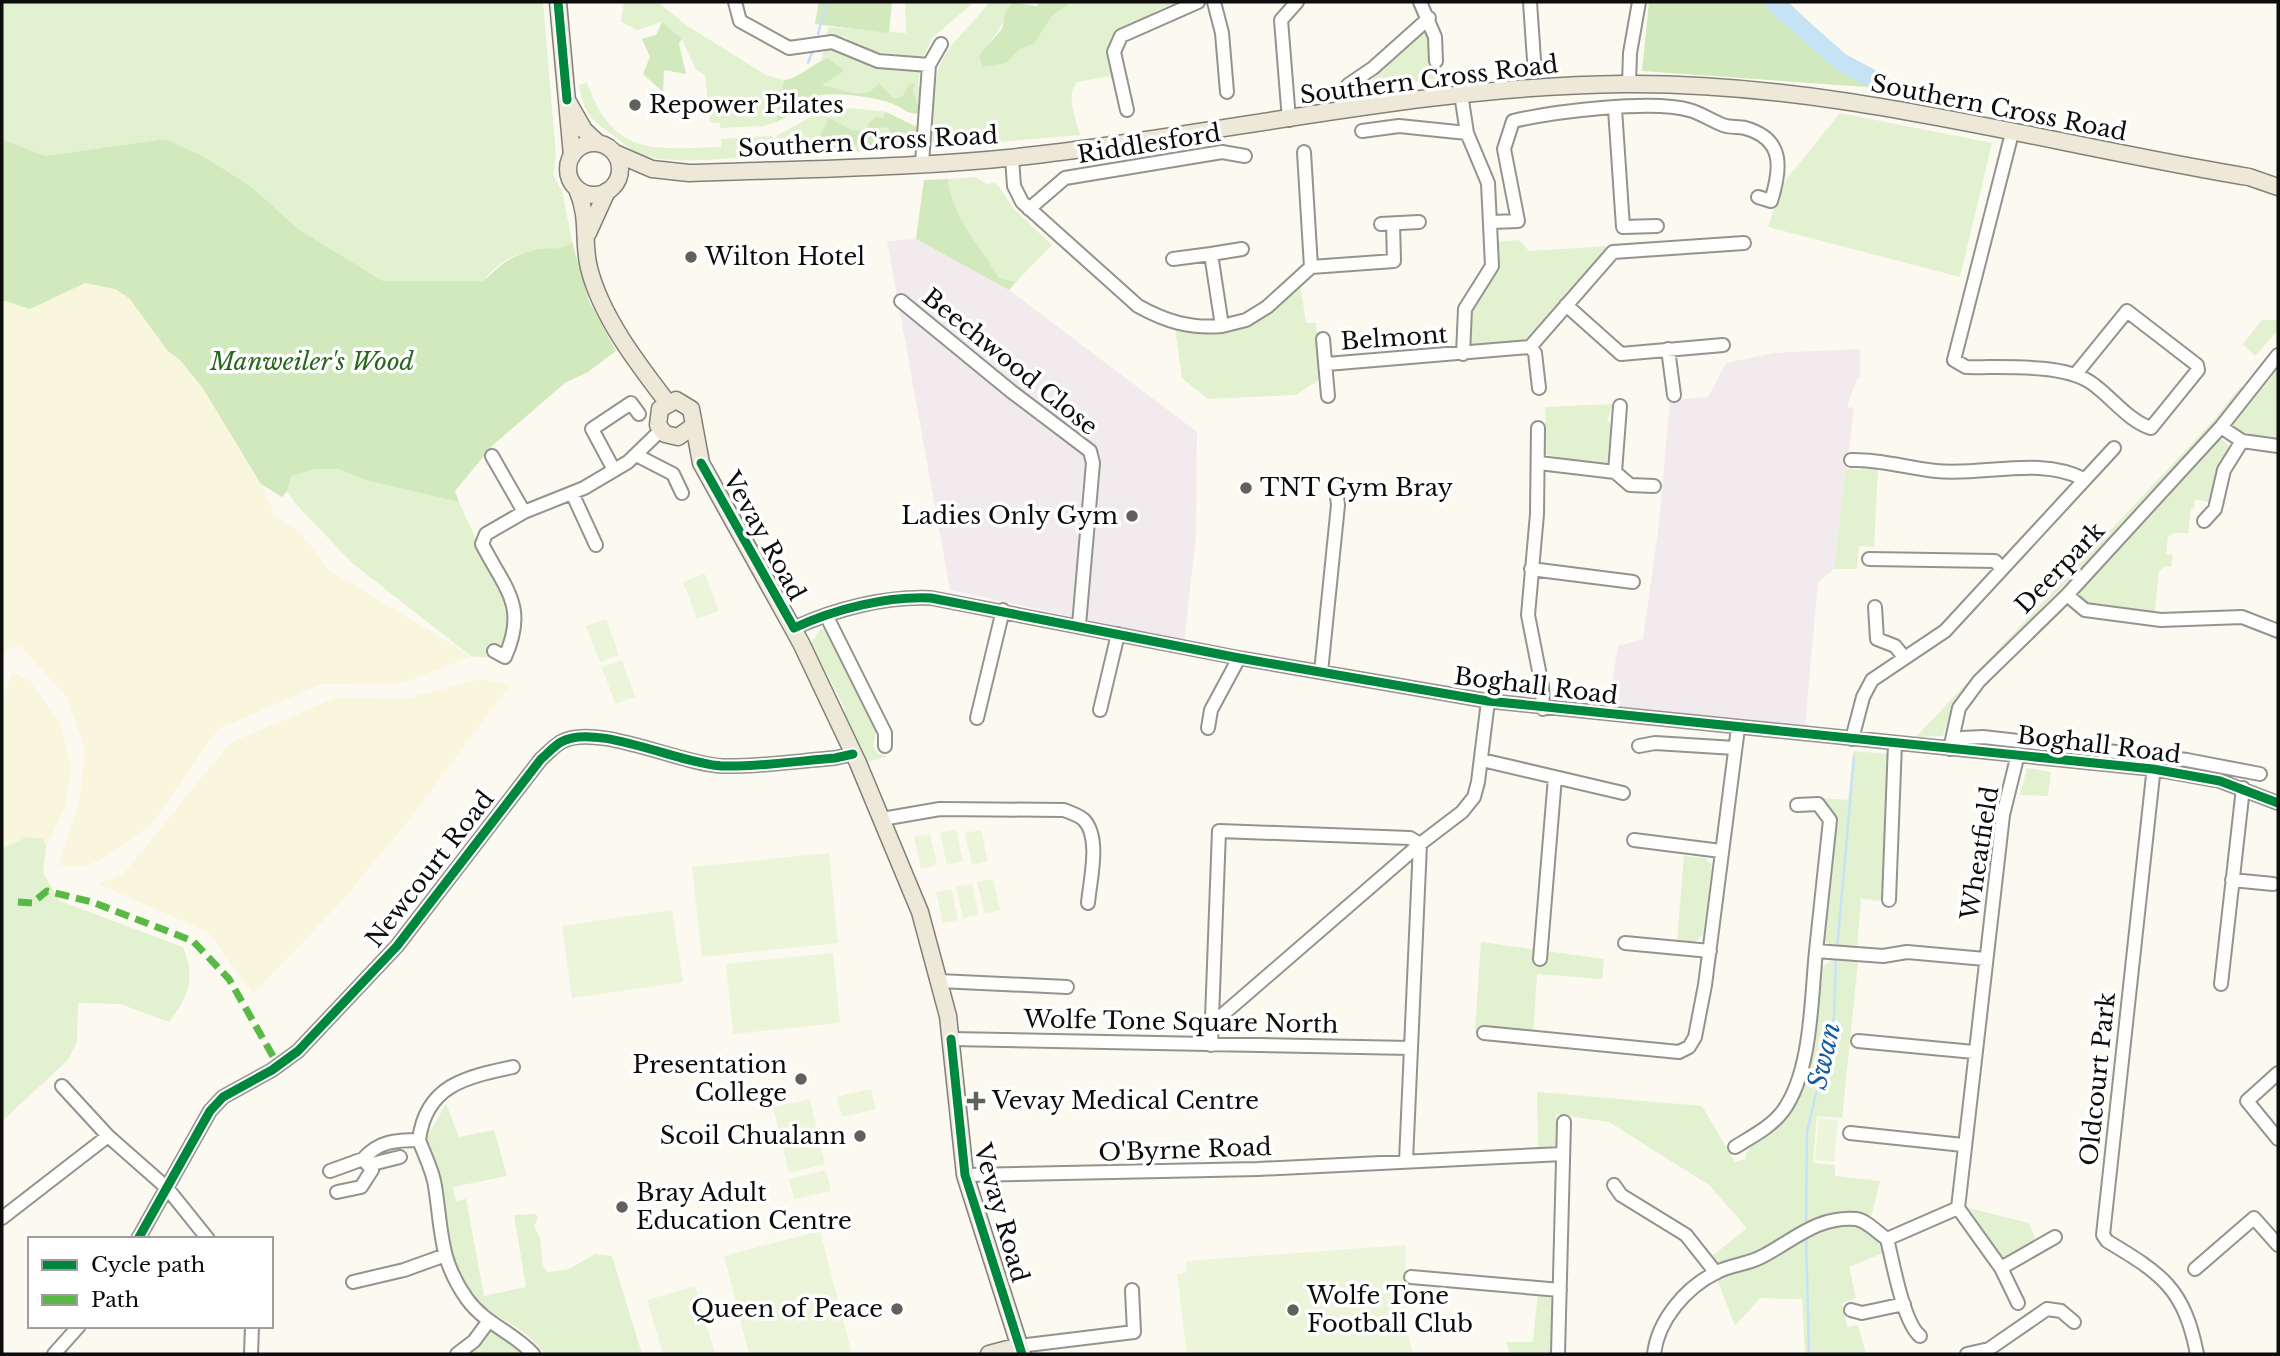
<svg xmlns="http://www.w3.org/2000/svg" width="2280" height="1356" font-family="'Libre Baskerville',serif">
  <rect width="100%" height="100%" fill="#fbf9f0"/>
  <path fill="#f2ebee" d="M916,239l93,51 188,142 -1,104 -12,105 -234,-51 -63,-349z
    M1860,349v29l-3,1 -10,28 7,1 -20,161 -16,13 -13,144 -197,-19 10,-61 25,-7 16,-115 11,-124 38,-3 18,-34 48,-10z"/>
  <path fill="#f8f6dc" d="M84,283l32,6 13,9 39,53 12,9 22,27 59,97 15,33 24,15 29,38 142,86 -68,27 -82,1 -103,45 -67,96 -45,32 -23,10 -24,-2 21,-67 5,-49 -19,-53 -46,-50 -14,3 -4,8v-357l28,9z
    M13,672l16,8 30,41 12,45 -5,38 -20,43 -3,-8 -41,10v-151z
    M482,679l28,6 -101,135 -68,82 -88,92 -45,-62 -110,-48 26,-11 106,-130 105,-45 70,1z"/>
  <path fill="#e2f1d0" d="M2,2h541l13,154 -3,18 10,20 9,48c-10,9 -19,6 -32,8 -22,2 -46,12 -56,32l-101,-1 -85,-52 -45,-41 -88,-49 -120,17 -43,-17z
    M624,2h34l28,23 80,50 18,5 -8,42 -12,4 -44,2v-5l-10,-1 -5,-47 -9,-5 -14,-31 -20,-17 -25,8 -16,-8z
    M905,2h69l-42,36 -9,19 -55,-6 -23,-14 -18,-3 2,-7 77,6z
    M989,2h23c-9,14 -9,26 -21,38l15,23 14,-14 14,-5 27,-42h116c-19,7 -62,28 -68,46l7,31 -4,1 -2,-4 -33,6c-12,13 -1,37 3,53l-150,13 2,-71 4,1c8,-35 35,-49 53,-76z
    M1421,32l8,4 9,42 -92,14 14,-9h12l2,-9z
    M825,47l19,3 26,15 -1,2 51,4 -2,16h3l1,-11 -1,28 -71,-9 -29,-11 8,-26 -8,2z
    M587,83c27,74 66,66 134,64v-8l51,-3 4,12 -4,7c-36,2 -104,13 -136,-3 -8,-4 -15,-11 -22,-16 -25,-18 -29,-21 -35,-51z
    M853,108l33,4 -6,15h8l9,15 22,-14 -4,21 -137,6 2,-9 -4,-10 40,-22z
    M1840,113l152,30 -32,134 -192,-50 13,-41z
    M975,177l12,7 9,-1 18,26 38,36 -36,37 -17,-4c-19,-33 -47,-61 -51,-99z
    M1519,240l10,11 81,-5v6l-84,90 -50,8 -8,-4 2,-32 25,-44 3,-28z
    M1300,283l6,40h10l4,56 -24,16 -88,4 -26,-21 -7,-50 40,4z
    M2262,320h16v10l-23,26 -12,-12z
    M2278,364v75l-34,-4 -14,-11z
    M2240,387l5,3 -39,47 -42,42 -15,25 -88,84 -84,90 -25,30 -9,28 -27,1 297,-316z
    M1613,404l-6,16 7,7 -6,35 -7,2 -56,-9c-5,-14 3,-32 0,-48z
    M2221,438l9,10 -10,21 -5,4 -2,30 -18,-4 -1,9 -3,1 -3,24h-14l-6,4 -2,17 7,1 -2,12 -6,-1 -6,5 -4,40 -68,-8 -5,-4 -5,-10z
    M1864,464l14,5 -4,78 -15,-1 -2,23h-23l12,-101 14,2z
    M315,469h24l26,11 94,22 53,116 -7,25 -10,4 -3,11 -21,-2 -119,-93 -58,-61 -7,-11 5,-15z
    M820,629h7l50,99 -4,18 5,8 10,2 -24,7 -17,-35 -3,-21 -33,-64z
    M1853,751l36,3 -7,147 -21,-2 -4,49 -26,-1 -7,-7 8,-118 -12,-21 1,-3 27,2z
    M2027,768l24,4 -3,24 -28,-1z
    M27,837l16,2 3,8 -3,26 17,28 123,46c13,33 6,48 -14,75l-49,-18 -42,-1 -1,39 -10,19 -65,60v-272z
    M1684,856l21,2 7,7 -9,69 -9,9 -17,-2z
    M1481,942l123,17 -2,20 -65,-5 -4,63 -58,-6z
    M1832,960l26,2 -16,156 -25,-2 -4,47 22,2v11l45,5 -10,40c-55,-25 -99,33 -150,45l-9,-9 36,-29 -38,-43 -100,-63 -53,-8 -1,32 -17,1 -1,-55 165,14 33,56 10,-3c1,-14 30,-31 40,-43l34,-147z
    M446,1104l13,33 35,-7 13,46 -54,11 3,14 10,-2 18,97 42,-9 -12,-72 21,-1 3,3 -4,9 6,13 3,27 5,6 21,-3 26,-15 17,2 30,98h-98c-22,-34 -60,-37 -78,-64 -29,-45 -21,-106 -43,-155l1,-8 7,3z
    M1969,1208l60,15 6,16 -27,17h-8z
    M1837,1222c24,2 37,7 46,31l-34,14 7,31 -14,5 5,24 11,-2 8,29 -61,-1 -3,-54 -42,-1 -25,28 -18,-47z
    M1538,1292l16,4 -1,58h-43l-4,-12h27z
    M488,1332l9,1 27,21h-61z"/>
  <path fill="#d2e8bd" d="M819,2h73l-3,31 -74,-9z
    M1012,2l25,4 3,-4h31l-19,14 -18,28 -14,5 -14,14 -23,4 -4,-11 23,-27 3,-16z
    M1649,2h139l58,55 63,33 -267,-19z
    M662,22l20,17 -3,5 7,30 -22,-4 -1,22 -20,-18 7,-17 -8,-18 14,-4z
    M828,58l16,13 -22,14 34,9 14,-2 9,-9 15,16 9,-3 6,-11 7,-3 -3,8 4,14h4v9c-13,3 -19,-6 -30,-10 -25,-8 -63,-13 -87,-4l-1,10 -27,13 8,-42c17,-2 28,-17 44,-22z
    M886,112l33,16 -10,14h-12l-9,-15 -8,1 -11,22 -15,-6 -22,6 -11,-16 8,-16 22,12 16,1 2,-8 6,-6 8,1z
    M2,139l43,17 120,-17 39,18 49,31 45,41 85,52h101c17,-17 26,-25 51,-31 14,-3 25,2 37,-8l17,59 27,50 -28,21 -23,11 -72,62 -38,46 4,11 -94,-22 -26,-11h-24l-23,7 -5,15 -5,6 -21,-13 -59,-97 -22,-27 -12,-9 -39,-53 -14,-9 -30,-6 -55,26 -28,-9z
    M948,179c4,38 32,66 51,99l17,4 -7,8 -93,-51 8,-59z"/>
  <path fill="#ecf5d9" d="M705,574l14,37 -22,8 -14,-37z
    M606,619l13,36 -19,7 -14,-36z
    M622,660l13,37 -20,7 -13,-37z
    M956,830l7,31 -16,4 -7,-32z
    M981,830l7,31 -16,4 -7,-32z
    M930,834l7,31 -16,4 -7,-32z
    M829,853l9,90 -136,14 -10,-90z
    M993,879l7,31 -15,4 -8,-32z
    M972,884l7,31 -16,3 -7,-31z
    M951,889l7,31 -15,3 -7,-31z
    M672,910l11,72 -111,16 -10,-72z
    M833,953l7,70 -107,11 -7,-70z
    M871,1089l5,20 -34,8 -5,-20z
    M810,1099l15,65 -36,9 -16,-66z
    M1819,1118l19,2 -4,42 -19,-2z
    M826,1170l5,21 -37,8 -5,-20z
    M820,1231l32,123h-103l-25,-98z
    M1406,1245c-1,38 -3,73 7,109h-226l-10,-80 9,-1 1,-12z
    M695,1286l20,68h-52l-16,-54z"/>
  <g fill="none" stroke-linecap="round" stroke-linejoin="round">
    <path stroke="#c6e3f6" stroke-width="2.5" d="M818,34l9,-32
      M808,63l5,-13
      M1837,949l17,-191
      M1806,1226l1,-94 27,-115 2,-61
      M1806,1236l3,118"/>
    <path stroke="#c6e3f6" stroke-width="18" d="M1773,2l68,60 30,16"/>
    <defs>
      <path id="minor" d="M735,2l5,19 49,27 43,-6 46,19 51,4
        M1214,2l8,31 5,59
        M1420,2l15,35 1,24
        M1530,2l4,58
        M1629,84l1,-31 9,-51
        M1348,85l25,-17 56,-50
        M1615,109l8,118 34,-1
        M1127,110l-13,-58 7,-16 77,-34
        M1289,120l-8,-100 16,-18
        M1362,131l37,-5 68,7 -6,-39
        M2012,133l-58,227 12,7c35,1 94,-4 124,15 20,13 38,39 61,46l47,-58 -1,-5 -70,-54 -52,64
        M1304,152l7,115
        M1012,158l2,28 8,16 116,104c27,15 52,23 84,20
        M922,163l7,-98 12,-21
        M1029,209l36,-31 157,-26 23,4
        M1492,222l26,-1 -14,-72 9,-28c39,-9 139,-22 176,-11 12,3 23,11 34,15 7,3 15,1 22,3 40,11 36,41 26,73l-13,-4
        M1381,224l38,-2
        M1211,254l31,-5
        M1173,259l38,-5 11,72 24,-6 21,-13 44,-40 83,-6 -1,-37
        M901,301l111,91 78,59 3,12 -14,162
        M1566,305l55,49 102,-9
        M1323,339l5,57
        M1530,347l5,6 4,35
        M1668,349l6,46
        M1463,354l2,-45 27,-43 -4,-83 -21,-50
        M1327,364l203,-17 83,-95 131,-9
        M2221,427l21,14 36,5
        M1538,428l-1,86 -9,101 14,71 1,23
        M636,455l37,19 9,19
        M492,456l32,56
        M1851,460c29,-1 56,8 85,11 48,5 103,-15 148,8
        M1539,463l76,9 5,-66
        M614,470l-22,-41 39,-26 8,11
        M1615,472l15,13 24,1
        M572,493l24,52
        M2204,521l11,-12 9,-39 18,-29
        M1869,559l126,2 6,7
        M1531,569l102,13
        M2067,595l18,15 76,10 81,-3 36,14
        M1875,607l2,32 18,7 9,11
        M826,615l59,118v13
        M794,628c41,-19 92,-32 137,-30l308,60 249,43 665,68 67,12 58,22
        M494,651l11,6c23,-51 0,-68 -23,-113l4,-10 38,-22 60,-24 44,-26 33,-32
        M1321,672l17,-167 -2,-17
        M1100,710l18,-76
        M977,718l26,-108
        M1208,728l3,-18 28,-52
        M1962,738l21,-1 204,23 73,14
        M1852,739l11,-42 9,-17 73,-49 169,-183
        M1639,746l16,-3 80,5
        M1950,749l9,-41 20,-27 88,-86 154,-168 57,-72
        M2155,757l-52,478 4,6c55,33 77,47 90,113
        M1482,760l141,33
        M1797,805l21,-1 12,16 -14,131
        M882,819l58,-10 124,1c7,3 15,5 20,10 17,18 6,60 4,83
        M1634,840l87,11
        M2232,880l41,4
        M1889,900l6,-157
        M1625,943l85,8
        M1540,959l15,-182
        M939,981l128,6
        M2221,984l22,-196
        M1213,1023l207,-179 42,-32 12,-15 4,-15 10,-81
        M1484,1033l195,19 10,-5 6,-10 10,-52 33,-257
        M951,1039l460,9
        M1858,1041l116,11
        M1211,1045l8,-214 191,7 10,6
        M2278,1073l-31,28 31,38
        M62,1086l46,50 59,52 41,51
        M1850,1133l113,12
        M419,1140c7,-55 47,-63 94,-73
        M1735,1147c16,-10 36,-20 48,-36 29,-40 28,-112 33,-160l67,5 24,-4 78,7
        M1406,1161l14,-317
        M368,1165l32,-8
        M330,1171l33,-12
        M965,1175l293,-6 304,-15
        M1614,1185l7,10 65,40 30,38
        M337,1192l24,-5 11,-17 -9,-11c16,-18 33,-19 56,-19 5,14 14,31 16,46 7,44 4,74 32,113 18,25 46,33 66,55
        M1958,1208l45,-393 15,-61
        M1958,1208l43,60 17,35
        M2,1218l106,-82
        M138,1239l72,-128 13,-14 49,-27 26,-19 99,-105 144,-187c6,-5 13,-13 20,-17 34,-20 119,22 161,24 37,1 76,-5 113,-8l18,-4
        M1887,1239c6,23 16,83 33,97
        M2001,1268l54,-31
        M2195,1269l59,-51 24,27
        M1411,1277l149,13
        M353,1282l51,-12 39,-14
        M1851,1310l11,3 42,-9
        M1019,1346l115,-14 -2,-42
        M54,1354l25,-28
        M251,1354l1,-28
        M457,1354l17,-13 14,-19
        M1558,1354l6,-232
        M1654,1354c4,-34 32,-67 63,-82 14,-7 32,-8 46,-16 31,-16 54,-40 93,-37 10,1 22,14 31,20l71,-31
        M1967,1354l22,-5 58,-40 14,2 13,11"/>
      <path id="major" d="M558,2l14,154
        M568,102l16,28 14,13
        M568 169a26 26 0 1 1 52 0a26 26 0 1 1-52 0Z
        M615,153l37,16 37,4c116,-4 240,-5 355,-19 193,-23 385,-68 580,-70 212,-2 418,59 625,93l29,10
        M577,189c13,31 5,50 12,79 12,48 48,95 78,134
        M588,233l19,-42
        M692,427l-14,10 -13,-3 -7,-9 2,-16 16,-9 15,9 10,54 100,180 57,120 62,149 28,104 17,159 57,179
        M989,1354l30,-8"/>
    </defs>
    <use href="#minor" stroke="#94938f" stroke-width="16"/>
    <use href="#major" stroke="#81817c" stroke-width="19"/>
    <use href="#minor" stroke="#fefefd" stroke-width="12"/>
    <use href="#major" stroke="#ede8d7" stroke-width="16"/>
    <path stroke="#58b947" stroke-width="7" stroke-dasharray="14 7" stroke-linecap="butt" d="M18,902l14,1 15,-12 45,11 101,39 36,38 49,86"/>
    <defs>
      <path id="cycleway" d="M558,2l9,98
        M701,463l93,165c41,-19 92,-32 137,-30l308,60 249,43 665,68 67,12 58,22
        M951,1039l14,136 57,179
        M138,1239l72,-128 13,-14 49,-27 26,-19 99,-105 144,-187c6,-5 13,-13 20,-17 34,-20 119,22 161,24 37,1 76,-5 113,-8l18,-4"/>
    </defs>
    <use href="#cycleway" stroke="#fff" stroke-width="13"/>
    <use href="#cycleway" stroke="#00873e" stroke-width="9"/>
  </g>
  <g fill="#60605c" stroke="#fff" stroke-width="2.5">
    <circle cx="635" cy="105" r="7"/>
    <circle cx="691" cy="257" r="7"/>
    <circle cx="1246" cy="488" r="7"/>
    <circle cx="1132" cy="516" r="7"/>
    <circle cx="801" cy="1079" r="7"/>
    <path d="M972.5 1090.5h7v7h7v7h-7v7h-7v-7h-7v-7h7z"/>
    <circle cx="860" cy="1136" r="7"/>
    <circle cx="622" cy="1207" r="7"/>
    <circle cx="897" cy="1309" r="7"/>
    <circle cx="1293" cy="1310" r="7"/>
  </g>
  <g text-anchor="middle" stroke-width="7" stroke-linejoin="round" paint-order="stroke">
    <g font-size="24" fill="#0d0d0d" stroke="#fff">
      <text transform="translate(1429 80) rotate(-7)" y="8">Southern Cross Road</text>
      <text transform="translate(1999 108) rotate(11)" y="8">Southern Cross Road</text>
      <text transform="translate(868 142) rotate(-3)" y="8">Southern Cross Road</text>
      <text transform="translate(1149 144) rotate(-9)" y="8">Riddlesford</text>
      <text transform="translate(1394 338) rotate(-4)" y="8">Belmont</text>
      <text transform="translate(1010 362) rotate(39)" y="8">Beechwood Close</text>
      <text transform="translate(764 536) rotate(61)" y="8">Vevay Road</text>
      <text transform="translate(2060 568) rotate(-46)" y="8">Deerpark</text>
      <text transform="translate(1536 686) rotate(7)" y="8">Boghall Road</text>
      <text transform="translate(2099 745) rotate(7)" y="8">Boghall Road</text>
      <text transform="translate(1980 853) rotate(-81)" y="8">Wheatfield</text>
      <text transform="translate(430 869) rotate(-52)" y="8">Newcourt Road</text>
      <text transform="translate(1181 1022) rotate(1)" y="8">Wolfe Tone Square North</text>
      <text transform="translate(2098 1079) rotate(-84)" y="8">Oldcourt Park</text>
      <text transform="translate(1185 1150) rotate(-2)" y="8">O'Byrne Road</text>
      <text transform="translate(1001 1213) rotate(74)" y="8">Vevay Road</text>
    </g>
    <g font-size="24" fill="#0d0d0d" stroke="#fff" text-anchor="start">
      <text x="649" y="113">Repower Pilates</text>
      <text x="705" y="265">Wilton Hotel</text>
      <text x="1260" y="496">TNT Gym Bray</text>
      <text x="1118" y="524" text-anchor="end">Ladies Only Gym</text>
      <text x="787" y="1073" text-anchor="end">Presentation<tspan x="787" dy="28">College</tspan></text>
      <text x="992" y="1109">Vevay Medical Centre</text>
      <text x="846" y="1144" text-anchor="end">Scoil Chualann</text>
      <text x="636" y="1201">Bray Adult<tspan x="636" dy="28">Education Centre</tspan></text>
      <text x="1307" y="1304">Wolfe Tone<tspan x="1307" dy="28">Football Club</tspan></text>
      <text x="883" y="1317" text-anchor="end">Queen of Peace</text>
    </g>
    <g font-size="24" font-style="italic" fill="#27661b" stroke="#fff">
      <text x="312" y="370">Manweiler's Wood</text>
    </g>
    <g font-size="26" font-style="italic" fill="#135ca2" stroke="#fff">
      <text transform="translate(1824 1056) rotate(-77)" y="9">Swan</text>
    </g>
  </g>
  <rect width="2280" height="1356" fill="none" stroke="#0d0d0d" stroke-width="7"/>
  <rect x="28" y="1237" width="245" height="91" fill="#ffffff" stroke="#9e9e9e" stroke-width="2"/>
  <rect x="42" y="1260" width="35" height="10" fill="#00873e" stroke="#9e9e9e" stroke-width="2"/>
  <text x="91" y="1272" font-size="21" fill="#0d0d0d">Cycle path</text>
  <rect x="42" y="1295" width="35" height="10" fill="#58b947" stroke="#9e9e9e" stroke-width="2"/>
  <text x="91" y="1307" font-size="21" fill="#0d0d0d">Path</text>
</svg>
